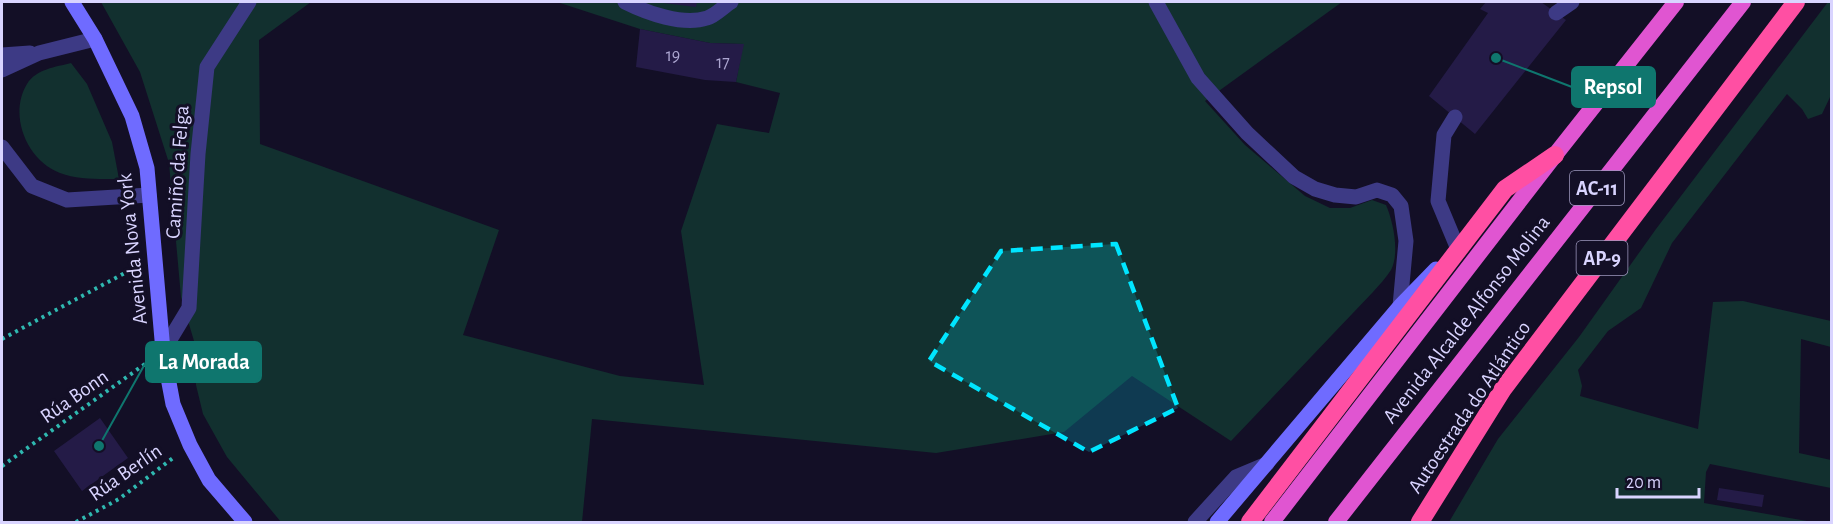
<svg xmlns="http://www.w3.org/2000/svg" width="1833" height="524" font-family="'Alegreya Sans',sans-serif">
  <rect width="100%" height="100%" fill="#130f26"/>
  <path fill="#12302f" d="M101,2h210l-52,38 1,104 239,86 -36,105 157,41 84,9 -23,-154 36,-107 52,9 11,-40 -44,-11 7,-38 -33,-1 -70,-14 -83,-27h785l-137,99 40,44 60,51 25,12h20l22,-8 14,5c7,16 14,48 5,65 -5,8 -12,15 -18,22l-142,149 -99,-65 -68,56 -128,21 -344,-34 -10,103h-301l-54,-65 -24,-43 -7,-29 -2,-44 -13,-44 -12,-134 -29,-91z
    M1828,2h4l-1,93 -9,19 -14,5 -6,-10 -15,-15 -115,149 -31,65 -33,23 -30,39 4,16 -2,10 118,33 15,-127 30,-1 88,20v26l-30,-8 -2,114 32,7v28l-121,-24 -4,8 -2,31 103,18v1h-358l49,-83 81,-102 77,-108z
    M71,63l16,21 25,58 7,37c-20,0 -41,1 -59,-6 -33,-12 -52,-58 -33,-89 9,-15 29,-17 44,-21z"/>
  <path fill="#241b47" d="M663,2h34l-1,5 -33,-4z
    M1486,2h55l25,18 -91,114 -46,-38 59,-83 -8,-4z
    M640,29l70,14 34,1 -8,38 -31,-2 -69,-13z
    M100,418l28,40 -46,33 -28,-40z
    M1719,488l45,7 -2,12 -45,-7z"/>
  <g fill="none" stroke-linecap="round" stroke-linejoin="round">
    <path stroke="#2fb8b0" stroke-width="4" stroke-dasharray="3 4.5" stroke-linecap="butt" d="M2,339l134,-72
      M2,466l143,-102
      M76,522l43,-23 54,-41"/>
    <path stroke="#3d3a85" stroke-width="15" d="M1556,13l16,-11
      M2,55l28,-2
      M2,70l37,-17 56,-14
      M1455,117l-11,18 -6,66 20,48
      M2,147l30,39 35,14 82,-5
      M1195,522l41,-45 31,-13"/>
    <path stroke="#3d3a85" stroke-width="15" d="M625,2c22,11 58,24 82,16 8,-2 17,-12 24,-16
      M1156,2l42,76 49,55 47,44 21,12 20,6 21,2 21,-7 15,5 9,11 5,35 -6,65
      M163,351l26,-43 9,-154 9,-87 42,-65"/>
    <path stroke="#6f6bff" stroke-width="15" d="M72,2l23,37 37,77 15,52 16,183 10,53 17,41 19,35 36,42
      M1217,522l183,-216 36,-37"/>
    <path stroke="#e055d1" stroke-width="16" d="M1272,522l283,-367 121,-153
      M1336,522l407,-520"/>
    <path stroke="#ff4fa3" stroke-width="18" d="M1250,522l255,-333 50,-34
      M1420,522l83,-133 293,-387"/>
  </g>
  <path fill="#00e5ff" fill-opacity="0.2" stroke="#00e5ff" stroke-width="4.5" stroke-dasharray="12 8" stroke-linejoin="round" d="M1116,244l62,164 -89,44 -160,-91 72,-110z"/>
  <g text-anchor="middle" stroke-width="6" stroke-linejoin="round" paint-order="stroke">
    <g font-size="18" fill="#aca6d1">
      <text x="673" y="61">19</text>
      <text x="723" y="68">17</text>
    </g>
    <g fill="#130f26" stroke="#9e99be" stroke-width="1.5">
      <rect x="1570" y="171" width="54" height="34" rx="4.5"/>
      <rect x="1576.5" y="241" width="51" height="34" rx="4.5"/>
    </g>
    <g font-size="20" font-weight="bold" fill="#d9d4ff">
      <text x="1597" y="195">AC-11</text>
      <text x="1602" y="265">AP-9</text>
    </g>
    <g font-size="21" fill="#d9d4ff" stroke="#130f26">
      <text transform="translate(177 172) rotate(-86)" y="7">Camiño da Felga</text>
      <text transform="translate(132 249) rotate(-96)" y="7">Avenida Nova York</text>
      <text transform="translate(1466 319) rotate(-52)" y="7">Avenida Alcalde Alfonso Molina</text>
      <text transform="translate(74 396) rotate(-35)" y="7">Rúa Bonn</text>
      <text transform="translate(1469 407) rotate(-56)" y="7">Autoestrada do Atlántico</text>
      <text transform="translate(125 472) rotate(-35)" y="7">Rúa Berlín</text>
    </g>
  </g>
  <path fill="none" stroke="#0f766e" stroke-width="2" d="M1496 58L1572 87M99 446L146 362"/>
  <g fill="#0f766e" stroke="#130f26" stroke-width="2">
    <circle cx="1496" cy="58" r="6"/>
    <circle cx="99" cy="446" r="6"/>
  </g>
  <g fill="#0f766e" stroke="#0f766e" stroke-width="2">
    <rect x="1572" y="67" width="83" height="40" rx="6"/>
    <rect x="146" y="342" width="115" height="40" rx="6"/>
  </g>
  <g font-size="22" text-anchor="middle" font-weight="bold" fill="#fff">
    <text x="1613" y="94">Repsol</text>
    <text x="204" y="369">La Morada</text>
  </g>
  <rect width="1833" height="524" fill="none" stroke="#d9d4ff" stroke-width="6"/>
  <path d="M1617 488v9h82v-9" fill="none" stroke="#d9d4ff" stroke-width="3"/>
  <text x="1626" y="488" font-size="18" fill="#d9d4ff" stroke="#130f26" stroke-width="4.5" paint-order="stroke">20 m</text>
</svg>
